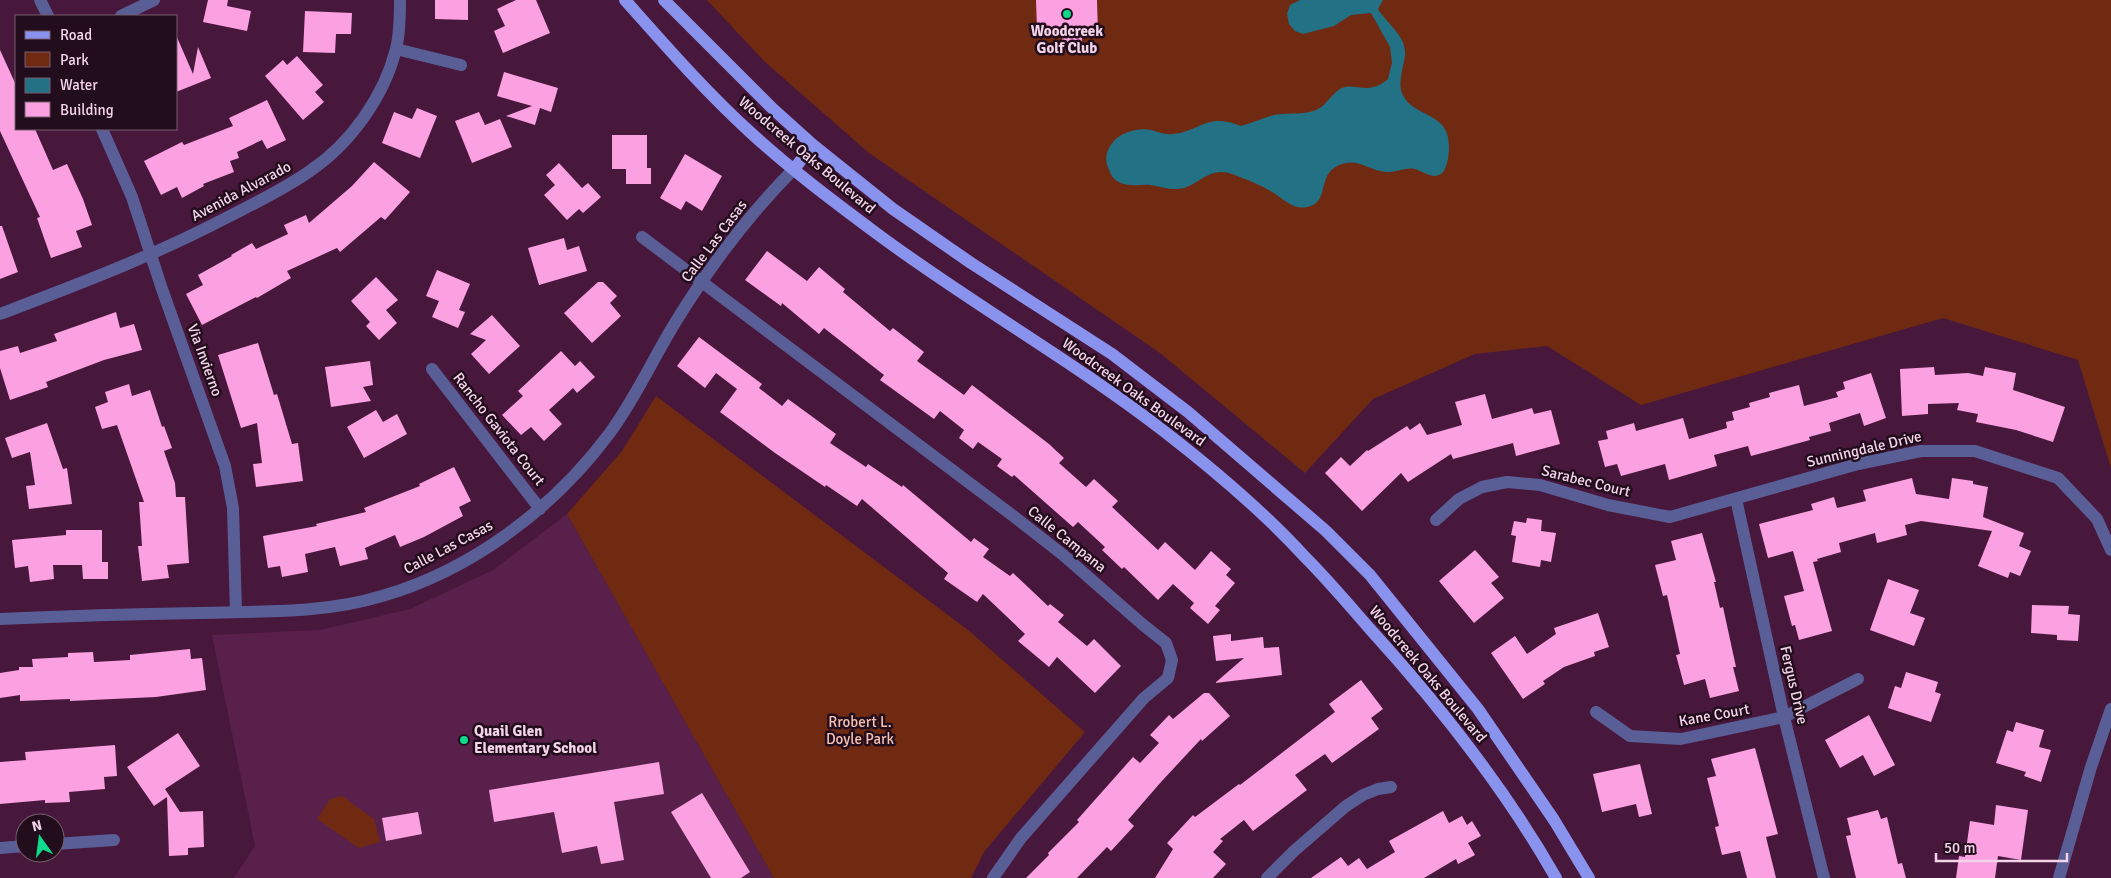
<svg xmlns="http://www.w3.org/2000/svg" width="2111" height="878" font-family="Signika,sans-serif">
  <rect width="100%" height="100%" fill="#48173c"/>
  <path fill="#58204b" d="M567,514l207,364h-540l21,-32 -43,-211 108,-5 90,-21 83,-39z"/>
  <path fill="#702a12" d="M707,0h1404v468l-33,-108 -135,-42 -302,87 -94,-59 -72,8 -102,45 -68,74 -145,-120 -291,-200 -104,-91z
    M656,396l312,234 117,102 -101,120 -13,26h-197l-207,-364 55,-63z
    M342,796l32,23 6,23 -21,6 -42,-29 13,-20z"/>
  <path fill="#227185" d="M1300,0h83l-5,9c9,15 29,27 27,47 -2,12 -6,23 -4,34 8,29 49,19 48,57 0,7 -1,15 -4,22 -8,14 -20,3 -30,0 -9,-2 -20,4 -29,3 -14,-1 -27,-12 -40,-9 -33,7 -13,39 -39,44 -13,3 -23,-7 -33,-14 -13,-8 -31,-15 -45,-20 -19,-5 -28,9 -45,15 -12,3 -22,-1 -33,-3 -10,-1 -21,2 -30,-2 -6,-2 -10,-7 -12,-13 -5,-11 -3,-19 4,-28 8,-10 25,-15 38,-12 8,2 13,5 22,4 28,-3 34,-22 68,-8 12,-3 22,-8 33,-11 15,-3 33,1 46,-7 7,-5 12,-14 20,-19 15,-8 27,8 48,-10l4,-16 -2,-16 -19,-34 -20,2 -17,11 -31,8 -8,-3 -6,-7 -2,-10 3,-9z"/>
  <path fill="#fba0e1" d="M208,0h20l-1,6 24,5 -4,20 -44,-9z
    M435,0h33v20l-33,-1z
    M516,0h20l14,33 -47,20 -9,-22 11,-5 -8,-17z
    M1036,0h61l1,35 -16,1v8h-20v-8l-17,1v-8h-8z
    M305,11l47,2 -1,21h-15l-1,19 -32,-1z
    M176,35l17,39 5,-27 13,31 -35,14z
    M0,50l16,35v44h19l18,41 14,-6 16,35 9,26 -16,6 6,16 -31,11 -14,-40 3,-1 -40,-86z
    M297,56l26,29 -8,7 9,10 -21,18 -38,-44 18,-16 4,5z
    M504,72l54,16 -7,24 -11,-4 -5,17 -29,-9 26,-10 -35,-10z
    M267,100l19,40 -19,9 -5,-9 -25,12 2,6 -9,3 4,11 -31,12 1,2 -22,12 -5,-11 -16,8 -17,-34 38,-19 2,3 49,-19 -4,-8z
    M417,108l20,8 -17,42 -38,-15 12,-31 18,7z
    M479,112l6,13 15,-6 12,28 -40,16 -17,-42z
    M612,135h35v33h4v16h-25v-15h-14z
    M685,154l37,22 -20,35 -16,-10 -5,9 -21,-12z
    M374,162l36,30 -25,28 -4,-3 -41,35 -3,-4 -50,23 4,7 -34,20 -1,-1 -54,28 -16,-31 17,-9 -5,-10 34,-19 -1,-1 21,-12 4,6 32,-15 -4,-9 22,-10 3,8 43,-37z
    M559,163l23,25 6,-5 13,14 -18,16 -4,-4 -12,11 -23,-25 11,-10 -9,-10z
    M0,226h2l16,46 -18,7z
    M564,238l3,12 12,-4 8,25 -48,14 -11,-37z
    M767,251l40,30 12,-14 26,22 -2,3 47,39 3,-3 31,24 -7,9 47,34 8,-10 77,59 15,14 -5,5 27,24 8,-8 24,22 -6,6 46,43 7,-8 30,28 16,-19 20,18 -5,6 9,8 -20,23 5,4 -12,14 -18,-16 4,-5 -21,-19 -15,16 -34,-33 -2,2 -20,-19 3,-3 -27,-25 -5,5 -59,-52 -2,2 -15,-11 5,-7 -24,-17 -5,7 -14,-11 5,-8 -24,-19 -6,8 -54,-39 4,-5 -60,-47 -5,6 -37,-31 -1,3 -36,-26z
    M437,270l33,14 -11,26 6,2 -7,16 -26,-11 7,-16 -13,-5z
    M376,277l22,23 -12,10 11,13 -18,17 -13,-14 4,-4 -19,-21z
    M598,282h5l14,14 -7,7 11,13 -29,27 -28,-30z
    M116,312l4,16 14,-4 8,26 -38,10 -58,22 2,5 -38,13 -10,-32v-17l18,-5 2,7 37,-12 -3,-7z
    M492,315l28,31 -31,28 -18,-20 15,-14 -16,-6z
    M699,337l63,47 -3,4 23,18 6,-7 48,35 -6,9 36,24 2,-3 34,23 1,-2 68,57 3,-4 15,11 -6,8 27,19 3,-3 35,33 2,-2 14,11 -6,7 29,24 7,-7 27,27 -26,27 -38,-36 -8,10 -31,-26 7,-7 -42,-40 -6,8 -33,-23 4,-6 -86,-74 -5,7 -31,-21 -1,2 -50,-34 -55,-41 17,-23 -21,-16 -11,15 -28,-22z
    M258,343l16,52 3,-1 15,50 6,-1 5,38 -47,6 -3,-23 9,-1 -5,-40 -16,5 -23,-73z
    M561,351l14,15 5,-5 15,16 -18,16 -4,-5 -24,22 13,14 -18,17 -13,-14 -10,8 -19,-20 21,-19 -5,-5z
    M370,361l3,24 -10,2 8,14 -40,6 -6,-40z
    M1934,367l1,8 33,-2 15,3 2,-9 31,6 -3,17 52,17 -12,35 -37,-12 -40,-8 2,-8 -21,-4 2,-7 -31,1v10l-26,2 -2,-47z
    M1871,373l15,45 -22,8 -4,-13 -31,10 2,8 -22,6 1,3 -59,16 -3,-10 -34,9 3,11 -48,14 -4,-16 -44,12 -4,-12 -12,3 -7,-26 10,-2 -2,-8 28,-8 2,8 47,-13 6,21 38,-11 -1,-6 8,-2 -2,-8 18,-5 -1,-4 21,-6 -1,-4 30,-8 5,21 34,-9 -2,-5 9,-3 -2,-7z
    M129,384l3,12 18,-6 12,37 2,-1 8,22 -8,3 11,32 1,14h9l4,66 -22,2 2,13 -27,3 -4,-35h4l-3,-44h5l-27,-77 -15,4 -7,-22 13,-5 -3,-10z
    M1485,394l7,25 40,-11 2,6 17,-4 9,34 -44,12 -3,-13 -60,16 -2,-5 -43,28 -7,-9 -39,38 -37,-38 16,-16 9,9 17,-16 1,1 39,-25 3,4 10,-7 7,12 35,-10 -7,-23z
    M376,410l7,12 14,-8 10,20 -43,24 -17,-31z
    M47,423l16,46 4,-1 5,36 -43,5 -3,-23 9,-1 -5,-33 -18,6 -7,-20z
    M454,467l17,34 -12,6 4,9 -39,21 -24,10 -5,-12 -30,13 3,11 -28,7 -5,-19 -30,7 3,18 -26,5 -2,-11 -12,2 -5,-32 54,-10 -1,-2 50,-12 -2,-4 56,-22 -1,-2z
    M1912,478l4,16 33,5 3,-21 21,3v3l15,3 -5,30 41,16 -5,13 12,5 -11,25 -10,-4 -2,6 -30,-12 14,-35 -71,-10 -16,4 2,10 -30,8 -2,-10 -36,10 2,9 -24,7 1,2 -5,1 19,69 -33,9 -4,-15 -3,1 -8,-30 20,-5 -11,-40 -25,7 -9,-34 54,-14 -2,-6 23,-7 3,11 29,-7 -3,-11z
    M1527,518l15,2 -1,11 15,2 -5,29 -10,-2 -1,7 -28,-5 4,-26 -5,-1 3,-14 12,2z
    M66,530h36v32h6v17h-25l-1,-14h-29l1,14 -24,3 -2,-16 -13,2 -3,-28 54,-5z
    M1702,533l14,49h-2l6,26 3,-1 13,60h-3l6,24 -29,7 -5,-19 -21,6 -8,-30 4,-1 -13,-59 -4,1 -8,-31 21,-5 -5,-19z
    M1475,550l24,27 -8,6 13,15 -30,25 -35,-42z
    M1888,579l31,11 -9,23 15,5 -11,28 -44,-16z
    M2032,605l37,1 -1,8 12,1 -2,26 -21,-1v-5l-26,-2z
    M1598,613l11,34 -15,5 1,4 -31,11 -21,14 2,3 -22,15 -32,-46 24,-17 12,18 29,-20 -2,-6z
    M1231,634v7l32,-4 1,11 15,-1 3,28 -67,8 29,-25 -28,3 -3,-25z
    M190,649l1,10 11,-1 4,32 -50,7 -86,4v-2l-50,2v-6l-20,3v-25l19,-3v-3h14l-1,-8 36,-2v-4l25,-1 1,10 36,-2v-5z
    M1906,672l32,10 -3,10 6,2 -10,28 -43,-14 7,-22 6,2z
    M1361,680l22,29 -12,9 8,11 -47,34 -7,-9 -30,21 12,15 -54,41 -9,-11 -24,19 3,2 -10,11 13,12 -13,14h-58l18,-29 -6,-6 26,-28 2,2 44,-33 1,1 95,-73 -6,-8z
    M1204,693h5l21,23 -28,25 -1,-2 -40,43 -33,38 6,6 -23,25 -4,-4 -30,31h-51l23,-23 -1,-2 31,-31 -2,-2 56,-63 7,6 19,-20 -9,-8 19,-20 4,4z
    M1869,715l26,50 -21,11 -11,-21 -23,13 -15,-28z
    M2016,722l28,8 -5,17 12,3 -10,32 -17,-6 2,-4 -30,-9 11,-33 6,2z
    M178,733l22,33 -35,23 15,23 23,-1 1,36 -16,1v7l-19,1 -2,-59 -13,9 -27,-39z
    M115,745l2,31 -13,1 1,12 -36,3 1,10 -25,1v-3l-45,4v-42l26,-2 -1,-8z
    M1755,748l23,86 -12,3 10,41h-29l-7,-27 -18,4 -7,-28 4,-1 -12,-48 9,-2 -5,-17z
    M659,762l5,32 -50,8 10,58 -23,4 -4,-18 -35,7 -8,-41 -60,10 -5,-32z
    M1640,764l12,50 -13,3 -3,-13 -34,8 -9,-38z
    M702,793l48,79 -9,6h-30l-40,-66z
    M1996,805l32,5 -7,50 -23,-4 -3,22h-39l3,-22 6,1 5,-36 24,4z
    M1878,810l3,9 6,-2 11,47 4,-1 4,15h-50l-10,-42 5,-1 -4,-17z
    M1443,811l6,12 13,-7 5,9 5,-4 9,15 -13,7 7,12 -17,9 -2,-5 -32,19h-113l30,-21 7,9 11,-8 8,11 28,-17 -6,-11z
    M418,812l4,22 -36,7 -4,-23z"/>
  <g fill="none" stroke-linecap="round" stroke-linejoin="round">
    <path stroke="#595f96" stroke-width="12" d="M40,0l8,16
      M121,16l33,-16
      M396,49l65,16
      M102,129l30,68 30,92 63,177 8,42 3,104
      M642,237l370,278 50,39 80,70 24,19 6,17 -4,18 -24,20 -123,140 -28,40
      M0,314c76,-29 151,-57 224,-95 29,-15 59,-29 86,-48 40,-27 74,-74 86,-122 4,-16 4,-33 4,-49
      M432,369l108,140
      M1736,499l48,218 40,161
      M1436,520l23,-21 23,-12 25,-5 33,3 68,20 62,12 188,-53 63,-13h54l83,27 39,41 14,31
      M0,619c66,-3 133,-5 199,-6 61,-2 124,1 183,-17 90,-26 172,-88 227,-162 27,-36 45,-78 69,-116 33,-53 72,-105 116,-149
      M1596,712l34,24 51,3 103,-22 74,-38
      M55,844l59,-4
      M0,848l25,-2
      M1267,878l27,-27 52,-45 17,-11 15,-6 13,-2
      M2059,878l32,-111 20,-58"/>
    <path stroke="#8992ec" stroke-width="12" d="M625,0c40,45 80,91 125,132 39,36 83,69 126,101 94,70 196,127 289,199 49,38 98,79 140,125 23,23 44,48 65,72 70,77 135,159 186,249
      M664,0l109,109 40,36 80,64 78,54 141,91 76,58 138,119 44,44 108,134 76,111 35,58
      M794,169l19,-24"/>
  </g>
  <g fill="#0fd98a" stroke="#220d1c" stroke-width="2">
    <circle cx="1067" cy="14" r="5"/>
    <circle cx="464" cy="740" r="5"/>
  </g>
  <g text-anchor="middle" stroke-width="5" stroke-linejoin="round" paint-order="stroke">
    <g font-size="15" font-weight="bold" fill="#f4d4e9" stroke="#220d1c">
      <text x="1067" y="36">Woodcreek<tspan x="1067" dy="17">Golf Club</tspan></text>
      <text x="474" y="736" text-anchor="start">Quail Glen<tspan x="474" dy="17">Elementary School</tspan></text>
    </g>
    <g font-size="15" fill="#f4d4e9" stroke="#220d1c">
      <text transform="translate(807 155) rotate(40)" y="5">Woodcreek Oaks Boulevard</text>
      <text transform="translate(241 191) rotate(-28)" y="5">Avenida Alvarado</text>
      <text transform="translate(714 241) rotate(-53)" y="5">Calle Las Casas</text>
      <text transform="translate(205 360) rotate(70)" y="5">Via Invierno</text>
      <text transform="translate(1134 392) rotate(36)" y="5">Woodcreek Oaks Boulevard</text>
      <text transform="translate(499 429) rotate(52)" y="5">Rancho Gaviota Court</text>
      <text transform="translate(1864 449) rotate(-13)" y="5">Sunningdale Drive</text>
      <text transform="translate(1586 481) rotate(14)" y="5">Sarabec Court</text>
      <text transform="translate(1067 539) rotate(39)" y="5">Calle Campana</text>
      <text transform="translate(448 547) rotate(-28)" y="5">Calle Las Casas</text>
      <text transform="translate(1428 674) rotate(50)" y="5">Woodcreek Oaks Boulevard</text>
      <text transform="translate(1794 685) rotate(77)" y="5">Fergus Drive</text>
      <text transform="translate(1714 715) rotate(-10)" y="5">Kane Court</text>
    </g>
    <g font-size="15" fill="#f6c1b0" stroke="#220d1c">
      <text x="860" y="727">Rrobert L.<tspan x="860" dy="17">Doyle Park</tspan></text>
    </g>
  </g>
  <rect x="15" y="15" width="162" height="115" fill="#220d1c" stroke="#765d6e"/>
  <rect x="25" y="31" width="25" height="8" fill="#8992ec" stroke="#765d6e"/>
  <text x="60" y="40" font-size="15" fill="#f4d4e9">Road</text>
  <rect x="25" y="52" width="25" height="15" fill="#702a12" stroke="#765d6e"/>
  <text x="60" y="65" font-size="15" fill="#f4d4e9">Park</text>
  <rect x="25" y="78" width="25" height="15" fill="#227185" stroke="#765d6e"/>
  <text x="60" y="90" font-size="15" fill="#f4d4e9">Water</text>
  <rect x="25" y="102" width="25" height="15" fill="#fba0e1" stroke="#765d6e"/>
  <text x="60" y="115" font-size="15" fill="#f4d4e9">Building</text>
  <g transform="translate(40 838) rotate(346)"><circle r="24" fill="#220d1c" stroke="#765d6e"/>
  <path d="M0-4L9 19L0 12L-9 19Z" fill="#0fd98a"/>
  <text y="-8" font-size="14" font-weight="bold" text-anchor="middle" fill="#f4d4e9">N</text>
  </g>
  <path d="M1936 853v8h131v-8" fill="none" stroke="#f4d4e9" stroke-width="2.5"/>
  <text x="1944" y="853" font-size="15" fill="#f4d4e9" stroke="#220d1c" stroke-width="4" paint-order="stroke">50 m</text>
</svg>
